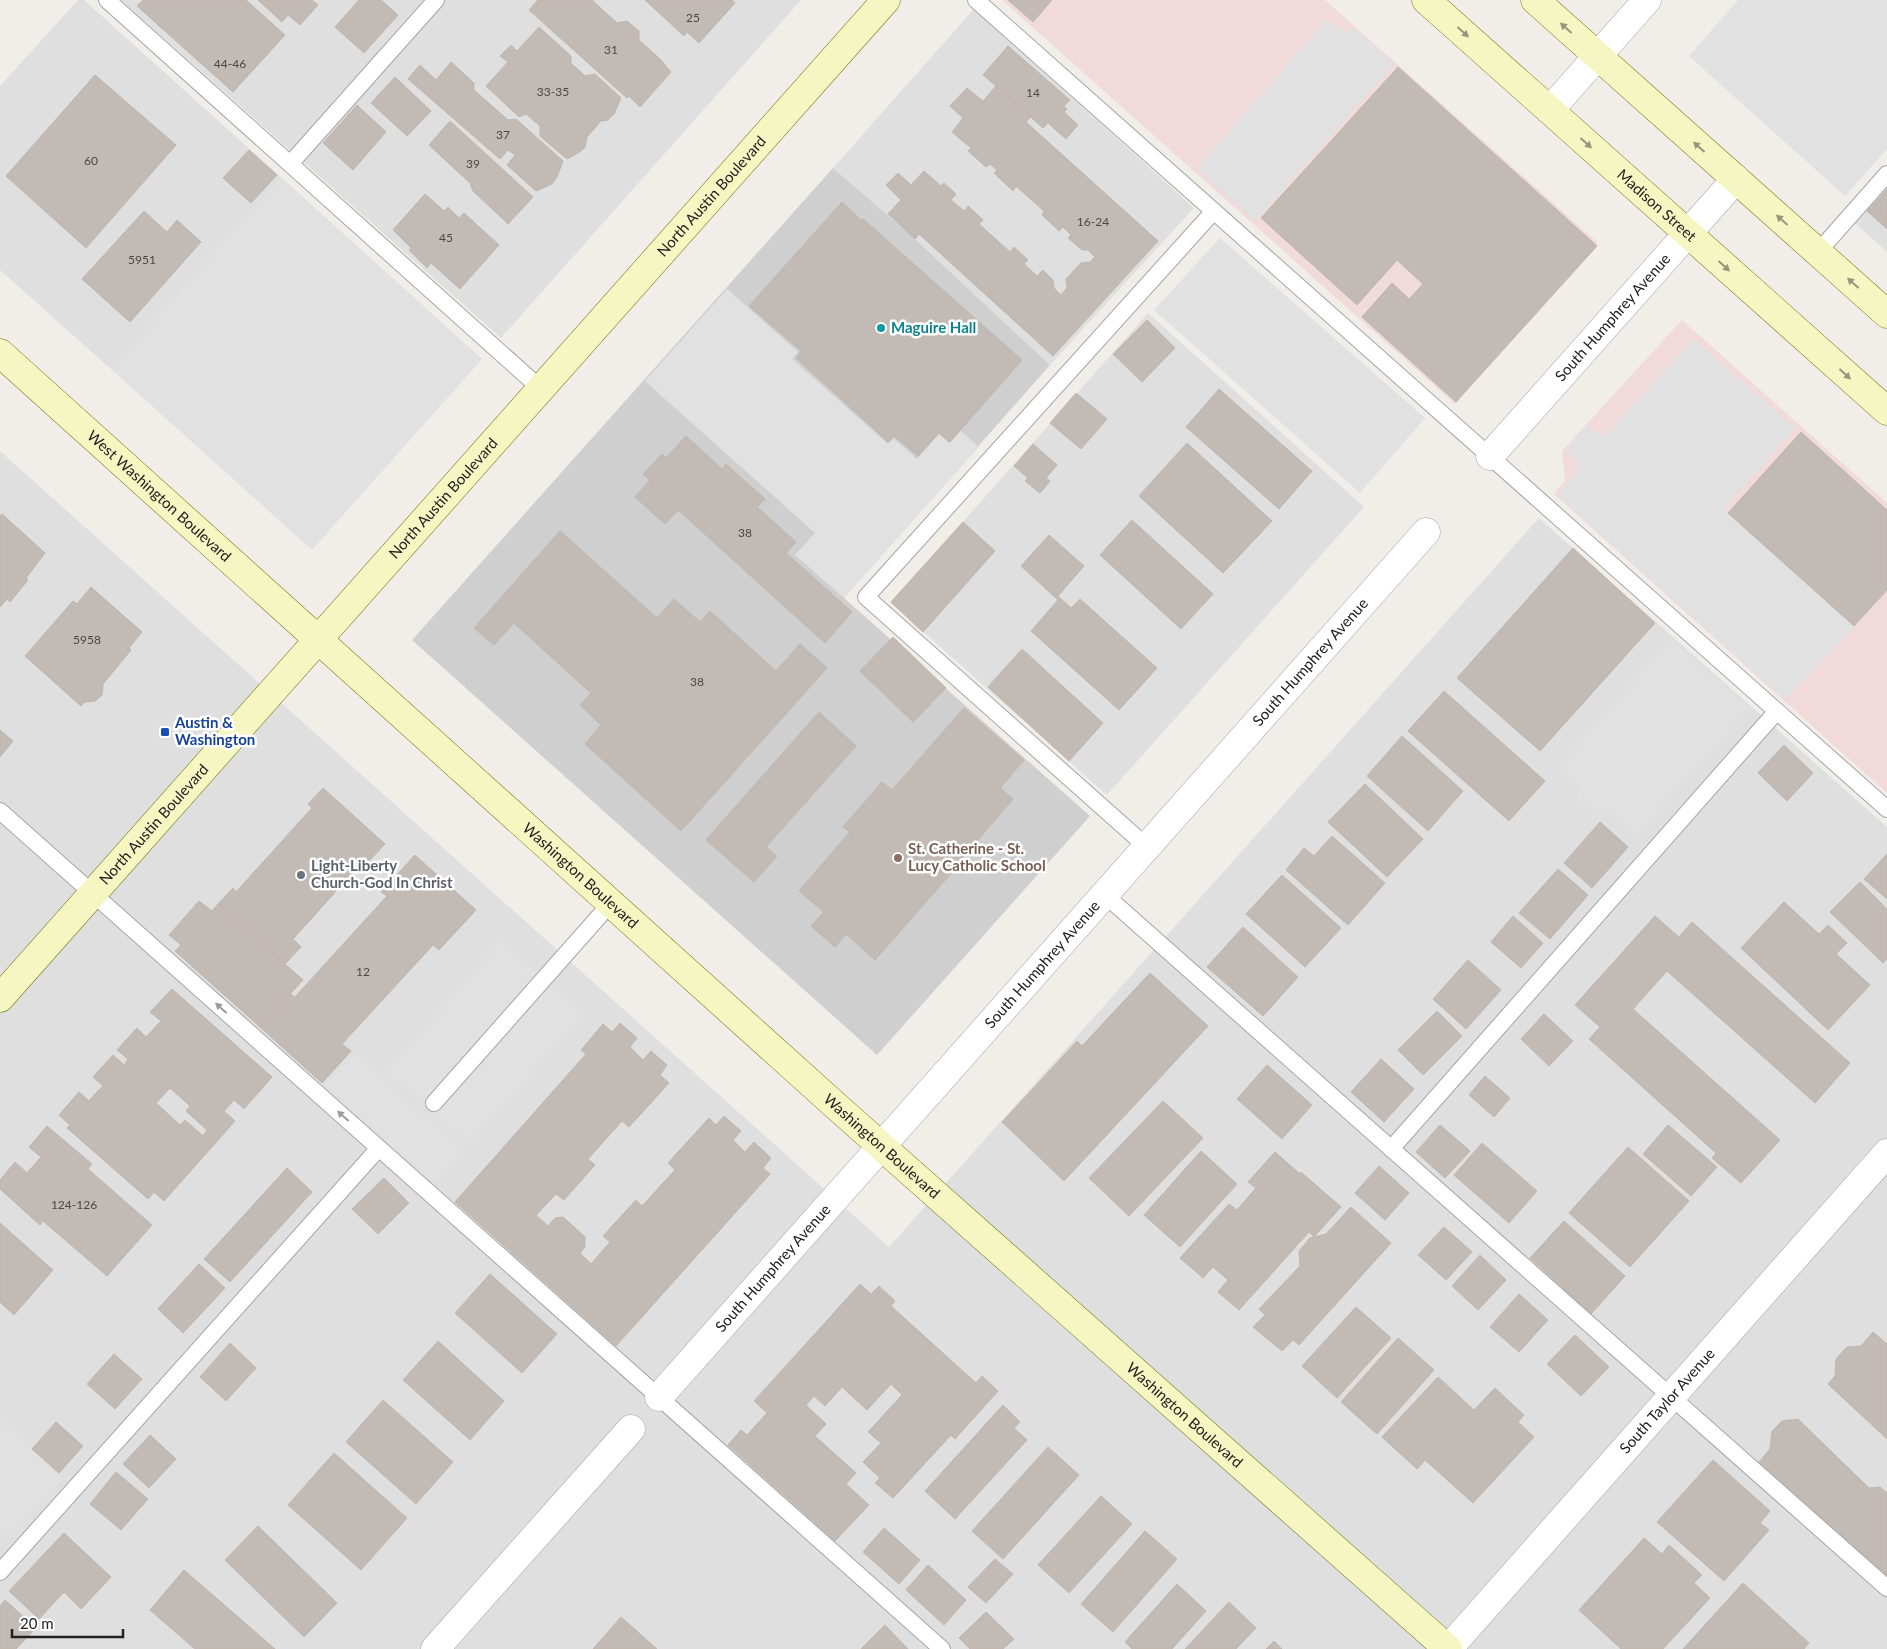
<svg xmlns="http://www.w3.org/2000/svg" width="1887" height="1649" font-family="Lato,sans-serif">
  <rect width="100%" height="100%" fill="#f1eee9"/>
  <path fill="#dfdfdf" d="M78,0h6l198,178 -170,192 -112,-100v-184z
    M121,0h680l-300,338z
    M974,9l220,199 -144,157 -135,-126 -82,-71z
    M1887,187v65l-32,-29z
    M1148,313l216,194 -257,288 -216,-192z
    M0,451l889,796 650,-729 348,309v822h-1887z"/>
  <path fill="#f0dada" d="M1002,0h323l272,242 -142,162z
    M1682,320l205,183v290l-333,-299 11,-13 -3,-30z"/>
  <path fill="#cfcfcf" d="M833,168l82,71 135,126 -206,233 246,218 -213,239 -465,-415z"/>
  <path fill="#e1e1e1" d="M1738,0h149v149l-42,47 -156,-140z
    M1326,20l21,13 6,-6 41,37 -139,157 -58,-53z
    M282,178l200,181 -170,191 -200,-180z
    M1220,238l205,180 -65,75 -206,-183z
    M727,289l71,63 -6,7 96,85 6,-5 23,20 22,-25 10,9 11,-13 19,17 -135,151 -49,-43 20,-22 -170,-152z
    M1693,339l102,89 -72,81 131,117 -69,74 -228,-205 21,-24 -1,-10 -12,-11 22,-25 14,11 5,-1z
    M1671,639l79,70 -114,126 -23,-21 -5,-1 -7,6 -26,-22 5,-6 1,-5 -21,-20z
    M501,941l82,73 -114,130 -82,-71z
    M354,1053l110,98 -29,33 -110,-98z
    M0,1420l63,59 -53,58 -10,-9z"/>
  <path fill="#c1bab5" stroke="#c2b5ac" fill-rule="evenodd" d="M143,0h103l39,35 -52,57 -96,-86z
    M258,0h54l6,5 -18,20 -12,-10 -6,7z
    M359,0h22l17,15 -34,38 -29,-26z
    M538,0h54l25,23 10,-2 12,10v9l22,20 10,12 -31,35 -11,-11 -2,2 -98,-88z
    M645,0h87l3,3 -36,40 -12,-11 -3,4z
    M1008,0h44l-19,22z
    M539,27l32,29v7l14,13 10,-2 26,24 -7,16 -6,6 -7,1 -14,16 -2,10 -4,4 -14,8 -27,-23v-10l-14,-12 -7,3 -33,-31 22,-24 -8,-6 11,-11 6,6z
    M1008,46l62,54 -6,6 3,3 -3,3 14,13 -12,14 -18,-16 -5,5 -47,-42 -13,-11z
    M451,62l23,21v7l34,30 8,-1 47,42 -6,16 -5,7 -16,7 -29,-26 8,-10 -7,-5 -8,9 -92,-80 12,-14 16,15z
    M1398,67l199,179 -141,156 -94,-85 30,-34 17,16 14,-15 -26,-24 -40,45 -96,-87z
    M95,75l81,70 -90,103 -80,-72z
    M395,77l36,34 -24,25 -36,-33z
    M996,86l35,31 -5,5 132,119 -105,115 -134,-122 -4,5 -27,-25 13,-14 -15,-15 12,-12 13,12 13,-14 17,15 3,-3 12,11 -5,6 13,11 4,-5 15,14 -4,4 31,28 4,-5 14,13 -4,4 13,12 6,-6 10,10 1,8 7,7 6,-7 -1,-9 15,-16 9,-1 5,-5 -7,-7h-6l-14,-12 3,-3 -8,-8 -4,4 -17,-16 2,-4 -28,-25 -3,5 -19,-18 3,-3 -7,-6 -4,3 -18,-16 3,-3 -19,-16 11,-14 -13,-12 17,-18 16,13z
    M357,105l29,27 -33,38 -30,-27z
    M450,121l83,76 -25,27 -35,-33 -3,-8 -41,-38z
    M249,150l28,25 -26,28 -28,-25z
    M1887,189v40l-20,-18z
    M425,194l19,17 4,-4 11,11 5,-5 35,32 -39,44 -29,-26 -4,5 -18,-18 2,-2 -18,-18z
    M842,202l20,19 1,-2 159,141 -72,82 -11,-9 -21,23 -24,-20 -6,6 -92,-84 5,-7 -52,-45z
    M144,211l23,21 10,-12 24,22 -71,80 -48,-43z
    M1147,320l28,28 -33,34 -29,-28z
    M1219,389l93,82 -33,38 -93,-82z
    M1076,393l31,26 -26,30 -31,-26z
    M1801,432l86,78v80l-33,36 -126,-113z
    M686,436l36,33 4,-5 39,35 -8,8 39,35 -10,11 66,59 -27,31 -147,-133 -13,14 -30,-27 15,-17 -7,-6 19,-20 4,4z
    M1187,443l85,78 -49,52 -84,-77z
    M1033,444l24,21 -11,13 4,3 -10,12 -15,-12 3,-3 -14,-12z
    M2,514l43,39 -19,25 2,2 -18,22 -3,-3 -7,8v-91z
    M1132,520l81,74 -32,35 -81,-74z
    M963,522l32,29 -72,81 -32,-30z
    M560,531l97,87 17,-19 26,23 10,-11 66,60 24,-27 27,24 -146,163 -96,-87 16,-19 -21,-20 11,-12 -77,-70 -20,22 -20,-17z
    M1049,535l35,31 -26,30 13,12 9,-9 77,69 -38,42 -88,-79 27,-31 -37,-34z
    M1573,548l82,75 -115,128 -83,-73z
    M91,587l51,45 -13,16 2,2 -28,34 -1,11 -7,6 -10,1 -4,4 -56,-50 48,-55 4,3z
    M893,637l53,51 -33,34 -53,-51z
    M1022,649l81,74 -34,38 -81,-74z
    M1444,691l101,90 -36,40 -101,-90z
    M964,708l60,52 -24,28 13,11 -54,63h2l-86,98 -29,-26 -11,13 -24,-21 13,-14 -25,-21 51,-59 -7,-5 39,-45 10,8z
    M819,712l37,34 -90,101 11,9 -23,26 -48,-42z
    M0,730l13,11 -13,16z
    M1402,736l61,55 -35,40 -61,-55z
    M1784,745l29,28 -26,28 -29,-28z
    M1365,784l58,55 -36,38 -59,-55z
    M323,788l62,56 -16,17 -3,-3 -73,81 8,8 -16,17 -67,-60 15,-16 3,4 76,-84 -4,-4z
    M1600,822l28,25 -36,41 -28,-25z
    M1332,836l53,47 -37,42 -62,-55 18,-22 10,8z
    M1887,854v45l-23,-20z
    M415,855l61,55 -37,40 -6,-5 -91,99 9,7 -29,32 -62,-56 31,-33 4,3 92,-101 -6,-4z
    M1558,869l30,26 -38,44 -31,-26z
    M1282,875l59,53 -36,39 -59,-53z
    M1860,882l27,27v50l-4,4 -53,-51z
    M199,901l13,10 6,-7 85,76 -43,47 -85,-76 6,-6 -12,-10z
    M1784,902l35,32 9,-9 19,18 -11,11 34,31 -42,45 -87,-82z
    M1513,916l30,27 -22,25 -30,-26z
    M1655,916l24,21 13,-15 158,141 -35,40 -148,-132 -34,38 147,131 -39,43 -29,-25 4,-5 -127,-114 11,-12 -25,-22z
    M1243,927l55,50 -35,39 -56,-49z
    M1468,960l33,30 -35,39 -33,-30z
    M1150,973l58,53 -144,155 -62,-59 75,-81 5,5z
    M172,989l100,88 -28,32 -10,-9 -10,11 11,10 -71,80 -10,-9 -6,7 -81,-71 3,-3 -11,-10 20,-23 10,9 7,-8 7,-7 -10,-9 20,-22 11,10 4,-6 -11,-9 20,-22 9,9 15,-16 -11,-9zM170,1088l20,18 -4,5 21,19 -4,6 -18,-16 -5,5 -24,-22z
    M1437,1011l25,25 -39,39 -25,-25z
    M1544,1014l29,27 -24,25 -28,-27z
    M620,1023l17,15 -7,9 13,13 8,-9 16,14 -7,10 9,8 -40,44 -7,-6 -34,38 7,6 -31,35 -8,-6 -20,21 12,11 7,-8 8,-1 22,20v10l-5,6 11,11 19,-22 -7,-6 33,-36 6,6 33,-36 -7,-7 41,-45 7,7 8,-9 17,15 -8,9 12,12 9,-10 17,16 -8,10 7,6 -154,172 -161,-144 131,-148 -5,-4 22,-26 9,8z
    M1381,1059l33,30 -30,33 -33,-30z
    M1267,1065l45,40 -30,34 -45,-40z
    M1485,1076l25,22 -16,19 -25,-22z
    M1163,1101l40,37 -74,78 -40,-38z
    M1440,1125l30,26 -25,27 -29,-26z
    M1668,1125l49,42 -26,29 -48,-42z
    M47,1126l45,38 -4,5 64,56 -45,51 -64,-55 -3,4 -40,-36v-9l15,-18 12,11 14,-16 -12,-10z
    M1482,1143l55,48 -28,32 -55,-48z
    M1628,1147l61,54 -59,66 -61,-54z
    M1201,1151l36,33 -57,63 -36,-32z
    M1275,1152l25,22 1,-2 40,35 -27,30 -5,-5 -70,78 -21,-18 10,-12 -15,-13 -10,11 -23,-20 49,-54 8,6 19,-22 -8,-6z
    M1379,1166l30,27 -24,27 -30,-27z
    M287,1168l25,24 -82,90 -26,-23z
    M384,1178l25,25 -31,31 -26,-25z
    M1351,1207l40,36 -92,102 -6,-5 -11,11 -29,-24 12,-12 -6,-6 41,-43 -1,-15 11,-13 16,-4z
    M1564,1221l61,55 -34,38 -61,-56z
    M0,1223l53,47 -39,45 -14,-13z
    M1444,1227l28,25 -26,28 -28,-25z
    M1480,1255l26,25 -28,30 -26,-24z
    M199,1264l26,24 -42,45 -25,-24z
    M490,1274l67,60 -35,39 -67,-60z
    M860,1284l11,10 8,-8 16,15 -4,5 85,77 6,-7 16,15 -43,48 -4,-4 -58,63 -18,-15 5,-5 -17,-16 18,-19 -13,-11 34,-37 -11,-11 -24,26 -25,-23 -17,19 -11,-10 -8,9 20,19 -11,12 41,37 -10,11 23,21 -34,36 -107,-96 13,-15 6,5 20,-22 -13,-12z
    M1519,1294l29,26 -29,32 -29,-25z
    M1356,1307l35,31 -54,60 -35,-32z
    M1873,1332l14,12v95l-59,-55 7,-8 1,-17 11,-12 14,-1z
    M1575,1335l34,32 -28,29 -34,-32z
    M1398,1338l36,32 -57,64 -36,-32z
    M438,1341l66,60 -34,39 -67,-60z
    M230,1343l26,25 -30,33 -26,-24z
    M114,1354l28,25 -27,30 -28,-25z
    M1438,1377l36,33 21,-22 29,27 -6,7 16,15 -61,66 -48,-43 -8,9 -35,-32z
    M383,1400l70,62 -37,42 -70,-62z
    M1003,1405l17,17 -6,6 13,12 -72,79 -30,-28z
    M1798,1419l71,69 11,-1 7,6v83l-128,-114 11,-13 2,-18 10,-10z
    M56,1422l27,24 -24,27 -27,-24z
    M150,1435l26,24 -27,29 -26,-24z
    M1048,1447l31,28 -76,84 -31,-28z
    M334,1453l73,65 -46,52 -73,-65z
    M1713,1460l57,51 -10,12 9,7 -45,51 -67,-59z
    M116,1472l32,27 -27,31 -31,-26z
    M1101,1496l31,28 -63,69 -31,-28z
    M258,1526l79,77 -33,34 -79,-77z
    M884,1528l36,32 -21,24 -36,-32z
    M1145,1531l32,28 -64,73 -32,-28z
    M64,1533l47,44 -30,32 -17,-17 -25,27 -30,-28z
    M1644,1538l18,16 7,-9 33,30 -8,8 16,15 -47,51h-42l-42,-39z
    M995,1559l18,15 -27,29 -18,-16z
    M928,1565l38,35 -22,25 -38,-35z
    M184,1570l91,79h-80l-45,-39z
    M1743,1583l66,60 -5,6h-121z
    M1177,1584l29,27 -34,38h-40l-7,-7z
    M5,1600l31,28 -20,21h-16v-43z
    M1229,1602l27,26 -20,21h-51z
    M986,1612l28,27 -11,10h-33l-11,-11z
    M621,1617l36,32h-64z
    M885,1625l23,24h-47z
    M1274,1641l8,8h-16z"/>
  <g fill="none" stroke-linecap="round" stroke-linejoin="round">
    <defs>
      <path id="lane" d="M107,0l434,389
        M976,0l911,809
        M290,164l146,-164
        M1818,252l69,-78
        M0,811l942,838
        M1147,847l-281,-250 348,-386
        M1105,895l782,693
        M434,1103l177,-200
        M1391,1149l386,-438
        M0,1572l379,-424"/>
      <g id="street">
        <path d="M1550,110l97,-110"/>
        <path id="s1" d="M1490,456l246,-277"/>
        <path id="s2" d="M659,1397l767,-865"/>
        <path d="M435,1649l196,-220"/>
        <path id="s3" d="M1448,1649l439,-496"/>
      </g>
      <g id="secondary">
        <path id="s4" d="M1426,0l461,411"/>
        <path d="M1535,0l352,314"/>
        <path id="s5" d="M0,353l836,753 612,543"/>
        <path id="s6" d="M0,998l886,-998"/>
      </g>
    </defs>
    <use href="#lane" stroke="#a5a5a5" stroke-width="18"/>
    <use href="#street" stroke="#a5a5a5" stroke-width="29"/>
    <use href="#secondary" stroke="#6c740d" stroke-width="29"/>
    <use href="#lane" stroke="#fff" stroke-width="16"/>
    <use href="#street" stroke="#fff" stroke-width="28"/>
    <use href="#secondary" stroke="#f5f6c2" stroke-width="28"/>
  </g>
  <defs><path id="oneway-solid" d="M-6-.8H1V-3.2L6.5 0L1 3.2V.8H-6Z" transform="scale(1.25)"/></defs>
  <g fill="#96967a">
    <use href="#oneway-solid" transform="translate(1566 28) rotate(-138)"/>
    <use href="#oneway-solid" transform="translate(1463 32) rotate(42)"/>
    <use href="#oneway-solid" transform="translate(1586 143) rotate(42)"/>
    <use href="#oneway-solid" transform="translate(1699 147) rotate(-138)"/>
    <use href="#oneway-solid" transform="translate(1782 220) rotate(-138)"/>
    <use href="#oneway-solid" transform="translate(1724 266) rotate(42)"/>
    <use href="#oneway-solid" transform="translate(1853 283) rotate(-138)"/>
    <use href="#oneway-solid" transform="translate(1845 374) rotate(42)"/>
  </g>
  <g fill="#9b9b9b">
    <use href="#oneway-solid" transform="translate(221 1008) rotate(-138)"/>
    <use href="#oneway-solid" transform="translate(343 1116) rotate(-138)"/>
  </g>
  <circle fill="#0f9aa8" stroke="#fff" stroke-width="2" cx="881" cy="328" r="5"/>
  <rect fill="#1a4fb4" stroke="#fff" stroke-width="2" x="160" y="727" width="10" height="10" rx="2.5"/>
  <circle fill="#8d6e63" stroke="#fff" stroke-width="2" cx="898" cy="858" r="5"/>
  <circle fill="#6b7280" stroke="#fff" stroke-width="2" cx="301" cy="875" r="5"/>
  <g text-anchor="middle" stroke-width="5" stroke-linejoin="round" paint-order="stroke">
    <g font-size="12" fill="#494746">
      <text x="693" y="22">25</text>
      <text x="611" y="54">31</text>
      <text x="230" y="68">44-46</text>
      <text x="553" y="96">33-35</text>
      <text x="1033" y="97">14</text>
      <text x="503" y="139">37</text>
      <text x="91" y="165">60</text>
      <text x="473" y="168">39</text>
      <text x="1093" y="226">16-24</text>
      <text x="446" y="242">45</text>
      <text x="142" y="264">5951</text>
      <text x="745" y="537">38</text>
      <text x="87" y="644">5958</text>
      <text x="697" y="686">38</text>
      <text x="363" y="976">12</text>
      <text x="74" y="1209">124-126</text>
    </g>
    <g font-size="15" fill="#212121" stroke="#fff">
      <text dy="5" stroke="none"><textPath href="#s6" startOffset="1072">North Austin Boulevard</textPath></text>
      <text dy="5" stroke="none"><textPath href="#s4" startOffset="309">Madison Street</textPath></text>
      <text dy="5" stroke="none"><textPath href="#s1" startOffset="185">South Humphrey Avenue</textPath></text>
      <text dy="5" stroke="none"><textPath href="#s5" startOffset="214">West Washington Boulevard</textPath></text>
      <text dy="5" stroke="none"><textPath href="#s6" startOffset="668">North Austin Boulevard</textPath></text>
      <text dy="5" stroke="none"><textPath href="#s2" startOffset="982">South Humphrey Avenue</textPath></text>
      <text dy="5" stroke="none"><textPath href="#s6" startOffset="232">North Austin Boulevard</textPath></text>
      <text dy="5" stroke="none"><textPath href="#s5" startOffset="781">Washington Boulevard</textPath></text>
      <text dy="5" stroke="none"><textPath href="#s2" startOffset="578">South Humphrey Avenue</textPath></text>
      <text dy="5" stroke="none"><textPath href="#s5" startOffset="1186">Washington Boulevard</textPath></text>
      <text dy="5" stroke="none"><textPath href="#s2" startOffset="172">South Humphrey Avenue</textPath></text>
      <text dy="5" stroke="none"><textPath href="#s3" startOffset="331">South Taylor Avenue</textPath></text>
      <text dy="5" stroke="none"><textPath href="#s5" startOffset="1591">Washington Boulevard</textPath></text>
    </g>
    <g font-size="15" font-weight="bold" fill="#0d838f" stroke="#fff" text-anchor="start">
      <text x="891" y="333">Maguire Hall</text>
    </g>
    <g font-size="15" font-weight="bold" fill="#164399" stroke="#fff" text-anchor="start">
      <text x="175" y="728">Austin &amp;<tspan x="175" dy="17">Washington</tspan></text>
    </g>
    <g font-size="15" font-weight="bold" fill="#785e54" stroke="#fff" text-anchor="start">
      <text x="908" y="854">St. Catherine - St.<tspan x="908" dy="17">Lucy Catholic School</tspan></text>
    </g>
    <g font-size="15" font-weight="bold" fill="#5b616d" stroke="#fff" text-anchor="start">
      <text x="311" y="871">Light-Liberty<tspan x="311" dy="17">Church-God In Christ</tspan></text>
    </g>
  </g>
  <path d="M12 1629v8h111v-8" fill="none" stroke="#212121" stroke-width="2.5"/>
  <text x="20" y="1629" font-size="15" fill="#212121" stroke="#ffffff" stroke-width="4" paint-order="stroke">20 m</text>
</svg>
